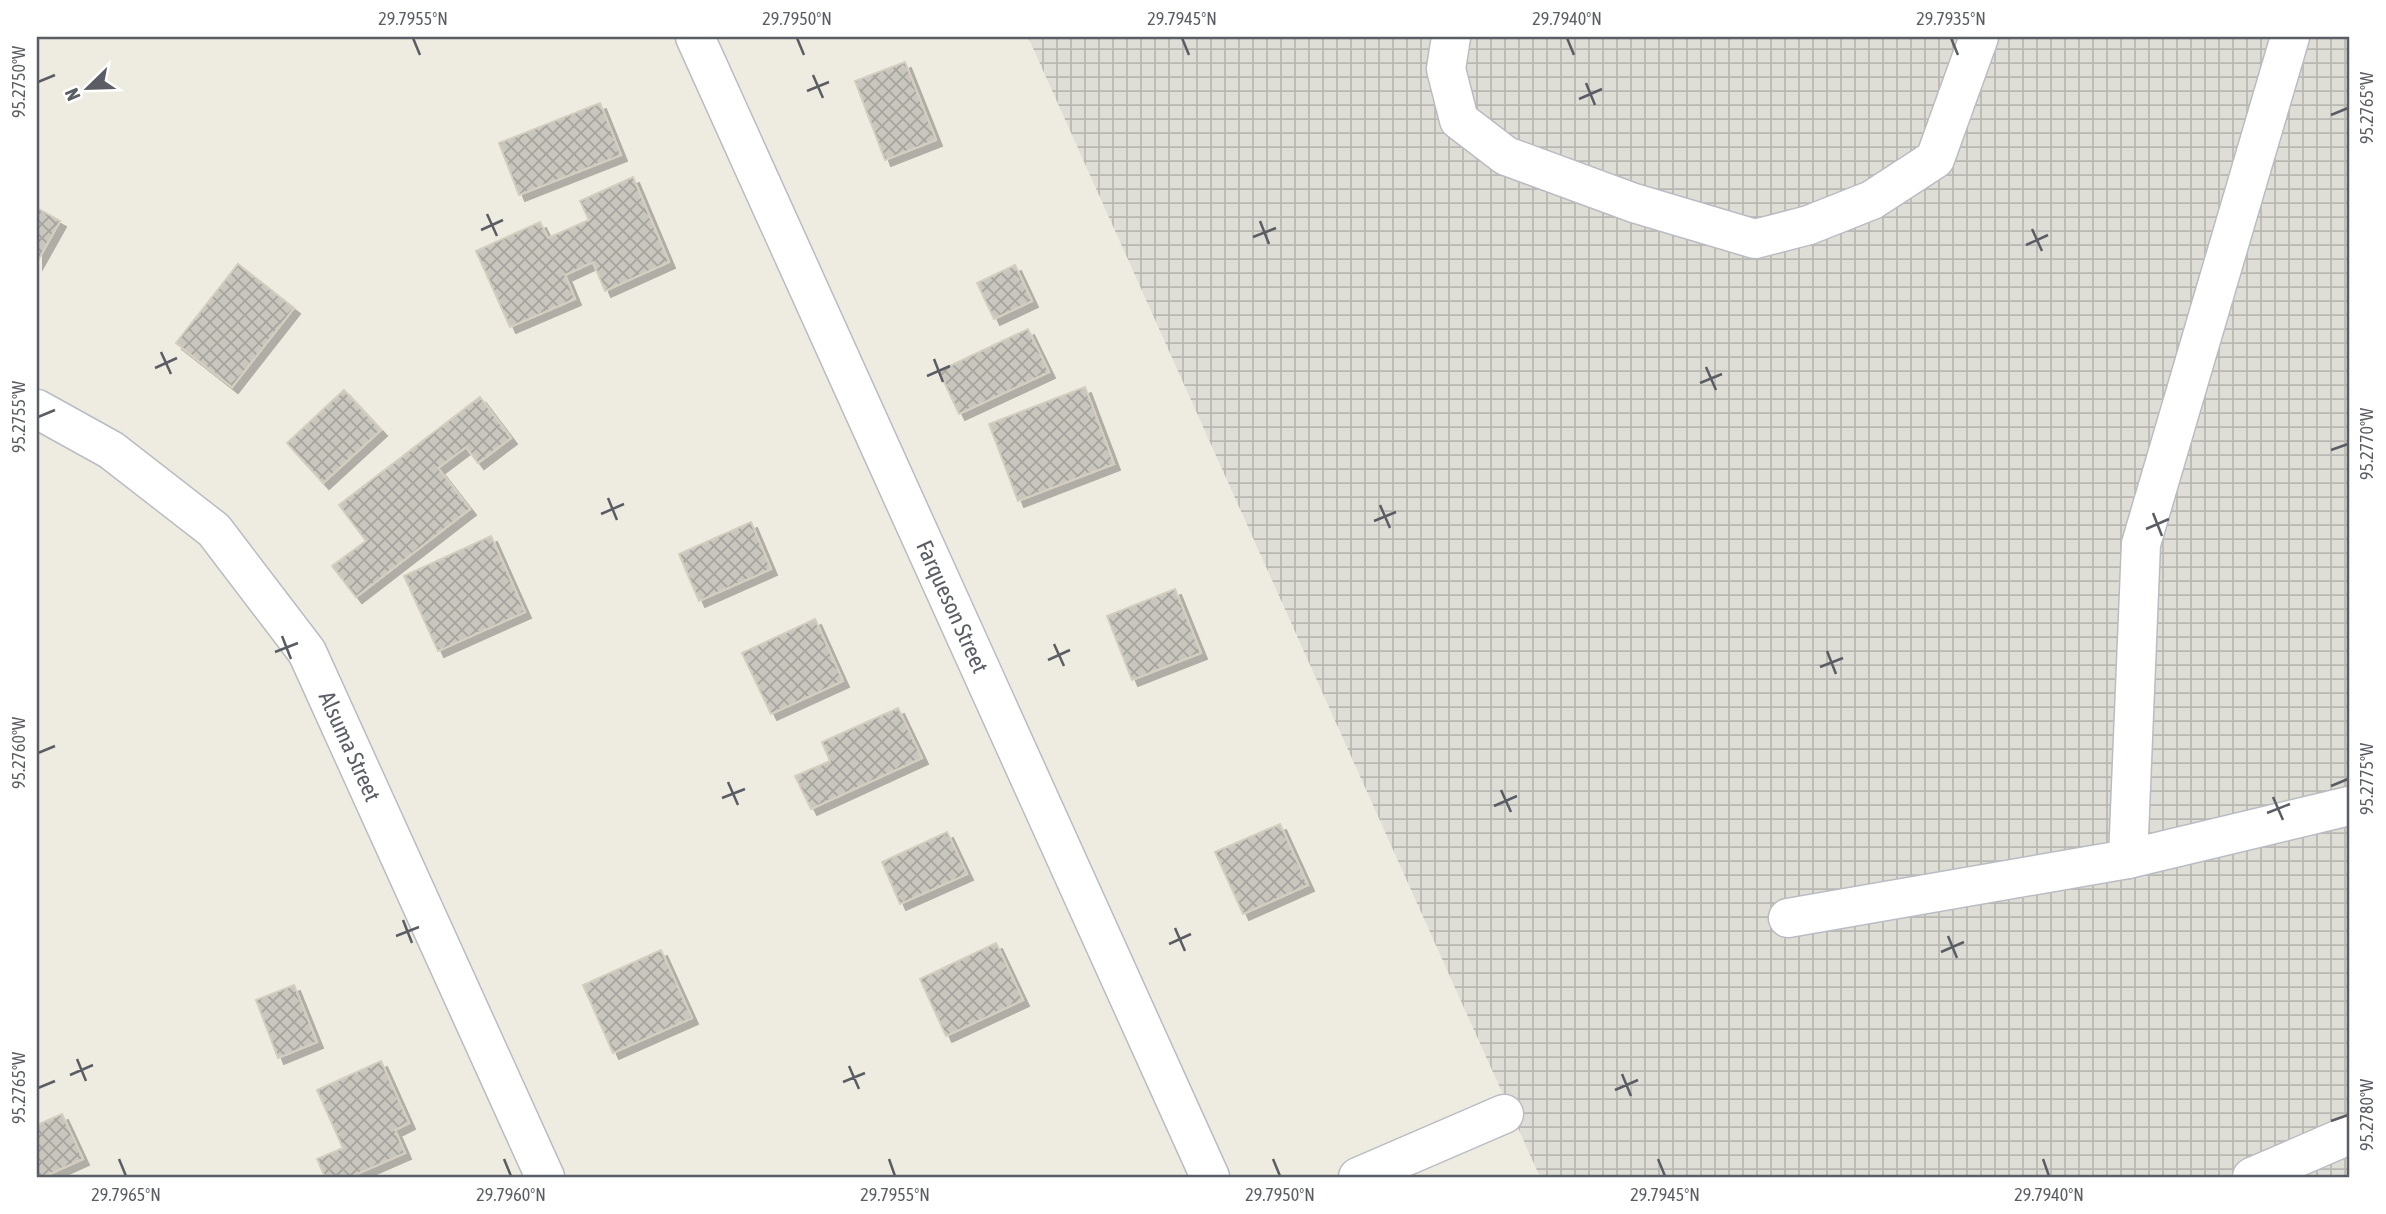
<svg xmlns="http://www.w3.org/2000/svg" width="2386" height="1214" font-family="'Asap Condensed',sans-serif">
  <defs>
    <pattern id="industrial-grid" width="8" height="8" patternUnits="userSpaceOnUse" patternTransform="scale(1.75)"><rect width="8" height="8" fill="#dfded6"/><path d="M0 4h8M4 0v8" fill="none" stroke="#b8b7b1"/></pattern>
    <pattern id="building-cross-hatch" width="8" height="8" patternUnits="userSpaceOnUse" patternTransform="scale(1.75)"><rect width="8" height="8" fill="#c9c6be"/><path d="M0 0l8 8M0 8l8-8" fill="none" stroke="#a6a49e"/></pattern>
    <filter id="shadow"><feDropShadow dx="6" dy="6" stdDeviation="0" flood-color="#0004"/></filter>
  </defs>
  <rect width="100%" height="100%" fill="#eeece1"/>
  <path fill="url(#industrial-grid)" d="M1028,37h1321v1140h-809z"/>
  <path fill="url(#building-cross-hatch)" stroke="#d4cebf" stroke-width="2" filter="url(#shadow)" d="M905,62l31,78 -51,20 -30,-79z
    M600,103l21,52 -102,40 -20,-52z
    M633,177l36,85 -64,29 -12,-29 -28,13 10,24 -65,28 -34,-76 64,-29 8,16 41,-18 -9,-19z
    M37,208l23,13 -23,41z
    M238,264l56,44 -62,79 -56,-44z
    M1015,265l17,36 -38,18 -17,-36z
    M1028,329l21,43 -90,42 -20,-43z
    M1085,387l29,77 -96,37 -29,-77z
    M344,390l37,40 -58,53 -36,-40z
    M480,397l31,41 -33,25 -12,-16 -28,21 32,41 -114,88 -24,-31 34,-25 -27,-36z
    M751,522l20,47 -72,32 -20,-47z
    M491,536l34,76 -87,39 -34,-75z
    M1175,589l26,64 -69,27 -25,-64z
    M815,619l28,62 -72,33 -29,-61z
    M898,708l24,50 -111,51 -16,-33 35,-15 -8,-19z
    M1280,824l28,61 -65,29 -28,-62z
    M947,832l20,42 -67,30 -18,-42z
    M996,943l27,57 -77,36 -26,-57z
    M661,950l31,68 -79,35 -30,-68z
    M294,985l23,57 -39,16 -22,-58z
    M381,1061l28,62 -14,7 10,23 -55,24h-25l-8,-18 26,-11 -26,-58z
    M62,1114l21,45 -40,18h-6v-52z"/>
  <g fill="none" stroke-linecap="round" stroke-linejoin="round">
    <defs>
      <g id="minor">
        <path id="s1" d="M695,37l515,1140"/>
        <path d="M1451,37l-5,32 13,51 47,36 128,47 121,36 54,-14 63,-25 63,-41 44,-122"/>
        <path id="s2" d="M37,409l74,41 103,80 93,122 238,525"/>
        <path d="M2128,859l221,-53"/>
        <path d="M1788,918l340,-59 13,-315 149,-507"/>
        <path d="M1358,1177l146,-63"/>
        <path d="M2252,1177l97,-42"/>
      </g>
    </defs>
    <use href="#minor" stroke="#b9bcc2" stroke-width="41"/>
    <use href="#minor" stroke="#fff" stroke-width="38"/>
  </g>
  <path fill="none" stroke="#5a5e64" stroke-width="2.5" d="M413,38l7,17M797,38l7,17M1182,38l7,17M1567,38l7,17M1951,38l7,17M813,75l10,23M38,82l17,-7M1586,83l9,22M807,91l22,-9M1579,99l23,-10M2331,115l17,-7M487,214l10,22M1260,221l9,23M2032,229l10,22M481,230l22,-10M1253,237l23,-9M2026,245l22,-10M161,352l10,22M934,359l9,23M1706,367l10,23M155,368l22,-10M927,376l23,-10M1700,383l22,-9M38,417l17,-7M2331,450l17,-6M608,498l9,22M1380,505l10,23M2153,513l9,23M601,514l23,-10M1374,521l22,-9M2146,529l23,-10M282,636l9,23M1054,644l10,22M1827,651l9,23M275,652l23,-9M1048,660l22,-10M1820,667l23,-9M38,753l17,-7M728,782l10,23M2331,786l17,-7M1501,790l10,22M2273,797l10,23M722,798l23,-9M1494,806l23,-10M2267,813l23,-9M403,920l9,23M1175,928l10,23M396,936l23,-9M1948,936l9,22M1169,944l22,-10M1941,952l23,-10M77,1059l9,22M849,1066l10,23M1622,1074l9,22M70,1075l23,-10M843,1082l22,-9M38,1088l17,-7M1615,1090l23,-10M2331,1121l17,-6M119,1159l7,17M504,1159l7,17M889,1159l6,17M1273,1159l7,17M1658,1159l7,17M2043,1159l6,17"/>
  <g text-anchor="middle" stroke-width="6" stroke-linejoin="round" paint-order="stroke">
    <g font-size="23" fill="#5a5e64" stroke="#fff">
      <text dy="8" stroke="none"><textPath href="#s1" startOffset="625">Farqueson Street</textPath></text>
      <text dy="8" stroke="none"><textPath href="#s2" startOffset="472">Alsuma Street</textPath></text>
    </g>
  </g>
  <rect width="2386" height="1214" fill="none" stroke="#ffffff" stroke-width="77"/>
  <g transform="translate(88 88) rotate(247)" stroke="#ffffff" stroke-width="5" paint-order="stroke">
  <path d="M0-5L12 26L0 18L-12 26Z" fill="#5a5e64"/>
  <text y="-10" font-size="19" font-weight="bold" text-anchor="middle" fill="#5a5e64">N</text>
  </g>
  <rect x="38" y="38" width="2310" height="1138" fill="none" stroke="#5a5e64" stroke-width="2.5"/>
  <g font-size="18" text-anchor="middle" fill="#5a5e64">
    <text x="413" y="25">29.7955°N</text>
    <text x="797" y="25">29.7950°N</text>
    <text x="1182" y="25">29.7945°N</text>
    <text x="1567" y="25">29.7940°N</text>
    <text x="1951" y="25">29.7935°N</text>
    <text transform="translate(19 82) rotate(-90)" y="6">95.2750°W</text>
    <text transform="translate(2367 108) rotate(-90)" y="6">95.2765°W</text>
    <text transform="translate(19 417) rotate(-90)" y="6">95.2755°W</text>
    <text transform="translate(2367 444) rotate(-90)" y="6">95.2770°W</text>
    <text transform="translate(19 753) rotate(-90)" y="6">95.2760°W</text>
    <text transform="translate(2367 779) rotate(-90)" y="6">95.2775°W</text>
    <text transform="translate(19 1088) rotate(-90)" y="6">95.2765°W</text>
    <text transform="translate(2367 1115) rotate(-90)" y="6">95.2780°W</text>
    <text x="126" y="1201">29.7965°N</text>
    <text x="511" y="1201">29.7960°N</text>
    <text x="895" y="1201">29.7955°N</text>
    <text x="1280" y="1201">29.7950°N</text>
    <text x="1665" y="1201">29.7945°N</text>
    <text x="2049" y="1201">29.7940°N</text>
  </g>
</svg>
